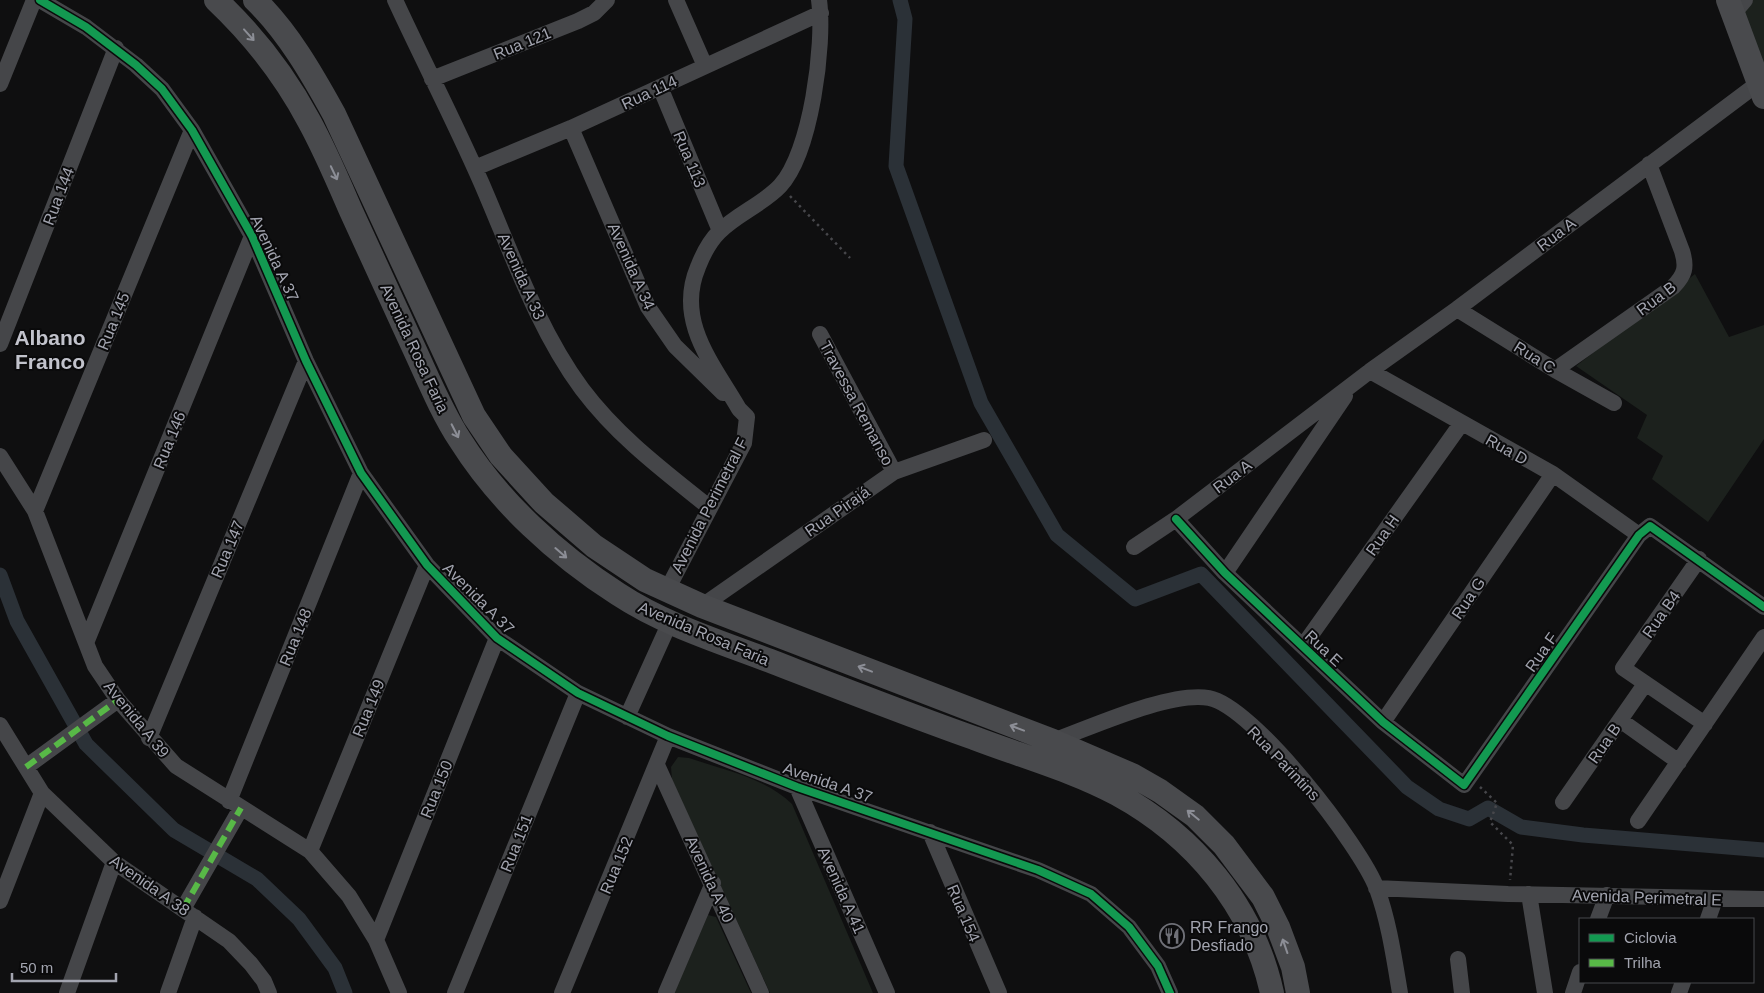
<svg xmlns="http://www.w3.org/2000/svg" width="1764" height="993" font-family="Arial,sans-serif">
  <rect width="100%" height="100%" fill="#0f0f10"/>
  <path fill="#1c211d" d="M1753,0h11v68l-23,-56z
    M1695,274l34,63 35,-12v114l-56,83 -56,-43 11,-23 -26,-18 10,-23 -71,-49z
    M678,757l11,1c35,12 77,20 103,46l81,189h-103l-98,-213 -1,-13z
    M708,915l8,2 35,76h-77z"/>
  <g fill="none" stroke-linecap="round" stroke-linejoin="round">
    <path stroke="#2b3137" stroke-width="15" d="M900,0l5,19 -9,147 85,237 76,132 78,64 66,-25 206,213 32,22 30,10 19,-11 33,19 62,8 181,15
      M0,575l17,46 69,123 88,86 83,49 42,40 36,49 10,25"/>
    <path stroke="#47474b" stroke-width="2.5" stroke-dasharray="2.5 4" stroke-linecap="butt" d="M790,196l60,62
      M1480,787l17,16 -7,19 23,23 -3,35"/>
    <path stroke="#454649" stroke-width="16" d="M40,0l46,27 50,38 26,24 30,41 60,106 54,125 55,112 66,92 70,73 81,55 90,43 129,51 241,83 53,24 38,33 29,39 12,27
      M395,0c28,61 59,120 86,182 30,69 56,146 101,207 36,48 82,82 128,119
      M676,0l29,66
      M1733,14l12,-14
      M432,79l146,-58 16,-8 13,-13
      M0,84l34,-84
      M660,87l60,144
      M571,128l77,179 27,39 48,47
      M475,168l96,-40 250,-115
      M1457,309l98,61 59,33
      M820,334l74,138
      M0,344l116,-296
      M1555,370l118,-83c12,-12 14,-20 9,-36l-33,-87
      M1370,371l183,103 86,61
      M0,456l35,55 60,155 23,34 58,66 134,85 39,45 27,44 23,53
      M35,511l157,-381
      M1176,519l49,54 158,149 81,63 175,-250 11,-9 114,81
      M1134,547l42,-28 194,-148 87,-62 307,-230
      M1699,559l-76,109 82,56
      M1225,573l120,-177
      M667,590l77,-147 3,-26 -8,-8c-26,-45 -64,-88 -41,-142 5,-13 11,-25 21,-35 18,-18 44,-28 61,-46 31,-33 45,-142 39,-186
      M702,606l192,-134 90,-32
      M86,643l166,-407
      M1303,646l158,-222
      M627,717l43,-95
      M1620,720l59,42
      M1383,722l170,-248
      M0,725l42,68 72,69 115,79 22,23 13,17 5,12
      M149,738l157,-377
      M1053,741c39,-14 117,-50 156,-43 44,8 152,148 168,191 12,33 17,69 23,104
      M657,765l104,228
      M26,767l92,-67
      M797,787l90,206
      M229,801l132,-328
      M1563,802l82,-118
      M1638,821l126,-184
      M930,832l69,161
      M310,851l117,-286
      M1376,888l132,6 256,5
      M1529,894l16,99
      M0,901l42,-108
      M183,909l58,-101
      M1598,919l9,-24
      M1708,919l7,-20
      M376,940l121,-302
      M1458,959l4,34
      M67,993l47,-131
      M168,993l27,-76
      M455,993l123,-300
      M562,993l106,-257
      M666,993l47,-110
      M1573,993l7,-21
      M1679,993l4,-11"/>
    <path stroke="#494a4d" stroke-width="24" d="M216,0c37,35 69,76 93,121 16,29 29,60 42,90 21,45 41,89 61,133 15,32 29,67 48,96 39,62 97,115 158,154 47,31 103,48 155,68 67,26 133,52 201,76 47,18 98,32 143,56 77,42 136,112 155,199
      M255,0c33,32 57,74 79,114l140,302 27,40 43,47 50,43 51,34 57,26 351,135 79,34 28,16 35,25 29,29 39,52 15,30 15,40 5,26
      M1728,0l36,97"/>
    <path stroke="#58b947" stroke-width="6" stroke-dasharray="12 6" stroke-linecap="butt" d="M26,767l92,-67
      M183,909l58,-101"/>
    <defs>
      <path id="cycleway" d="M40,0l46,27 50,38 26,24 30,41 60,106 54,125 55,112 66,92 70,73 81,55 90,43 129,51 241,83 53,24 38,33 29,39 12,27
        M1176,519l49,54 158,149 81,63 175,-250 11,-9 114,81"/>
    </defs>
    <use href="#cycleway" stroke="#0a0a0b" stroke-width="11"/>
    <use href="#cycleway" stroke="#139951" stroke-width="8"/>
  </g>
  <defs><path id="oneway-shaft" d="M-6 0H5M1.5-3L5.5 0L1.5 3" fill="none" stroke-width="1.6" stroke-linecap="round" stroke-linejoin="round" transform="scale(1.25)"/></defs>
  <g stroke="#8c8e96">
    <use href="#oneway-shaft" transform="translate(249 35) rotate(48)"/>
    <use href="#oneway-shaft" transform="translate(334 173) rotate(65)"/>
    <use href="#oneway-shaft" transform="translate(455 431) rotate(63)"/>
    <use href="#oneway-shaft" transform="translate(561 553) rotate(41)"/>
    <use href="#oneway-shaft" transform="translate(865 669) rotate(-159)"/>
    <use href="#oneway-shaft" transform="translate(1017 728) rotate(-159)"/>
    <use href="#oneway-shaft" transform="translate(1193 815) rotate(-141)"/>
    <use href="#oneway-shaft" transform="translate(1285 946) rotate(-109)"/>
  </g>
  <defs>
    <symbol id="restaurant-ring" viewBox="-11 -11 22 22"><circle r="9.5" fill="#0a0a0b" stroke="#6f7077" stroke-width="1.5"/><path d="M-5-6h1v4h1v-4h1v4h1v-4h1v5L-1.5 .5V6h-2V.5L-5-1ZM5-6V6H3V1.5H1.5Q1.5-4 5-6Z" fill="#6f7077"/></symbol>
  </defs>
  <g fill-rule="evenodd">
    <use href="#restaurant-ring" x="1158" y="922" width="28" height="28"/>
  </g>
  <g text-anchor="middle" stroke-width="4" stroke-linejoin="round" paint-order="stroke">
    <g font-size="16" fill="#a2a4af" stroke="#0a0a0b">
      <text transform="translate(522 43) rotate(-22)" y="6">Rua 121</text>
      <text transform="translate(649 92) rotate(-25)" y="6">Rua 114</text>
      <text transform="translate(690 159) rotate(67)" y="6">Rua 113</text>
      <text transform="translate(58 196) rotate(-69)" y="6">Rua 144</text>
      <text transform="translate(1556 234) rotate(-37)" y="6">Rua A</text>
      <text transform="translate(275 258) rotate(65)" y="6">Avenida A 37</text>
      <text transform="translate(632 266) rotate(66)" y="6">Avenida A 34</text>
      <text transform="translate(522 276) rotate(66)" y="6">Avenida A 33</text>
      <text transform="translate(1656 298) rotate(-37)" y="6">Rua B</text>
      <text transform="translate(113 321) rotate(-68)" y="6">Rua 145</text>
      <text transform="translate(415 348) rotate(65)" y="6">Avenida Rosa Faria</text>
      <text transform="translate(1535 357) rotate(32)" y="6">Rua C</text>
      <text transform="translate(857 403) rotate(62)" y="6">Travessa Remanso</text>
      <text transform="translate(169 440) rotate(-68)" y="6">Rua 146</text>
      <text transform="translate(1507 449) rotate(29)" y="6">Rua D</text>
      <text transform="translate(1232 476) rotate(-37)" y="6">Rua A</text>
      <text transform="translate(709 505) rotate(-63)" y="6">Avenida Perimetral F</text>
      <text transform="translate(837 511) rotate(-35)" y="6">Rua Pirajá</text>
      <text transform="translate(1382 535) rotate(-55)" y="6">Rua H</text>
      <text transform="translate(227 549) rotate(-67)" y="6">Rua 147</text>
      <text transform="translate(479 598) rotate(45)" y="6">Avenida A 37</text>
      <text transform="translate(1468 598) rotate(-56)" y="6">Rua G</text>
      <text transform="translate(1661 614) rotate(-55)" y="6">Rua B4</text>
      <text transform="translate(704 633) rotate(23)" y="6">Avenida Rosa Faria</text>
      <text transform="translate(295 637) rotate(-68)" y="6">Rua 148</text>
      <text transform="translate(1324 648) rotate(43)" y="6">Rua E</text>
      <text transform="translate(1541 652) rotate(-55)" y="6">Rua F</text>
      <text transform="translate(368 708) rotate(-68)" y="6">Rua 149</text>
      <text transform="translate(137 719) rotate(51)" y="6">Avenida A 39</text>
      <text transform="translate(1604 743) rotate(-55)" y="6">Rua B</text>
      <text transform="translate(1284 763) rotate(46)" y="6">Rua Parintins</text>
      <text transform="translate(828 782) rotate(19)" y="6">Avenida A 37</text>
      <text transform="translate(436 789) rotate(-68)" y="6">Rua 150</text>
      <text transform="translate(516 843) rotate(-68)" y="6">Rua 151</text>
      <text transform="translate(616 865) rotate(-67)" y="6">Rua 152</text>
      <text transform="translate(710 879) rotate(65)" y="6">Avenida A 40</text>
      <text transform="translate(150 885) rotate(35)" y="6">Avenida A 38</text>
      <text transform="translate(842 890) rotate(66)" y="6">Avenida A 41</text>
      <text transform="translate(1647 897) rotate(2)" y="6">Avenida Perimetral E</text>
      <text transform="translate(964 913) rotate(67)" y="6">Rua 154</text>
    </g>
    <g font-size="16" fill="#a2a4af" stroke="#0a0a0b" text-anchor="start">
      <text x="1190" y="933">RR Frango<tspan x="1190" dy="18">Desfiado</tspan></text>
    </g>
    <g font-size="21" font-weight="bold" fill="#c2c3cc" stroke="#0a0a0b">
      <text x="50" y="345">Albano<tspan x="50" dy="24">Franco</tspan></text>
    </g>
  </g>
  <rect x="1579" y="918" width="175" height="65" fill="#0a0a0b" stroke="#47484d"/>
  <rect x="1589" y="934" width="25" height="8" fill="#139951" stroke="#47484d"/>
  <text x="1624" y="943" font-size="15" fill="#a2a4af">Ciclovia</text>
  <rect x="1589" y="959" width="25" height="8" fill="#58b947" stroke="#47484d"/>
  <text x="1624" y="968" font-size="15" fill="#a2a4af">Trilha</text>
  <path d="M12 973v8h104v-8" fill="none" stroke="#a2a4af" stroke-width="2.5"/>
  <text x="20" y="973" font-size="15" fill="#a2a4af" stroke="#0a0a0b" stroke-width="4" paint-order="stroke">50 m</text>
</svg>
